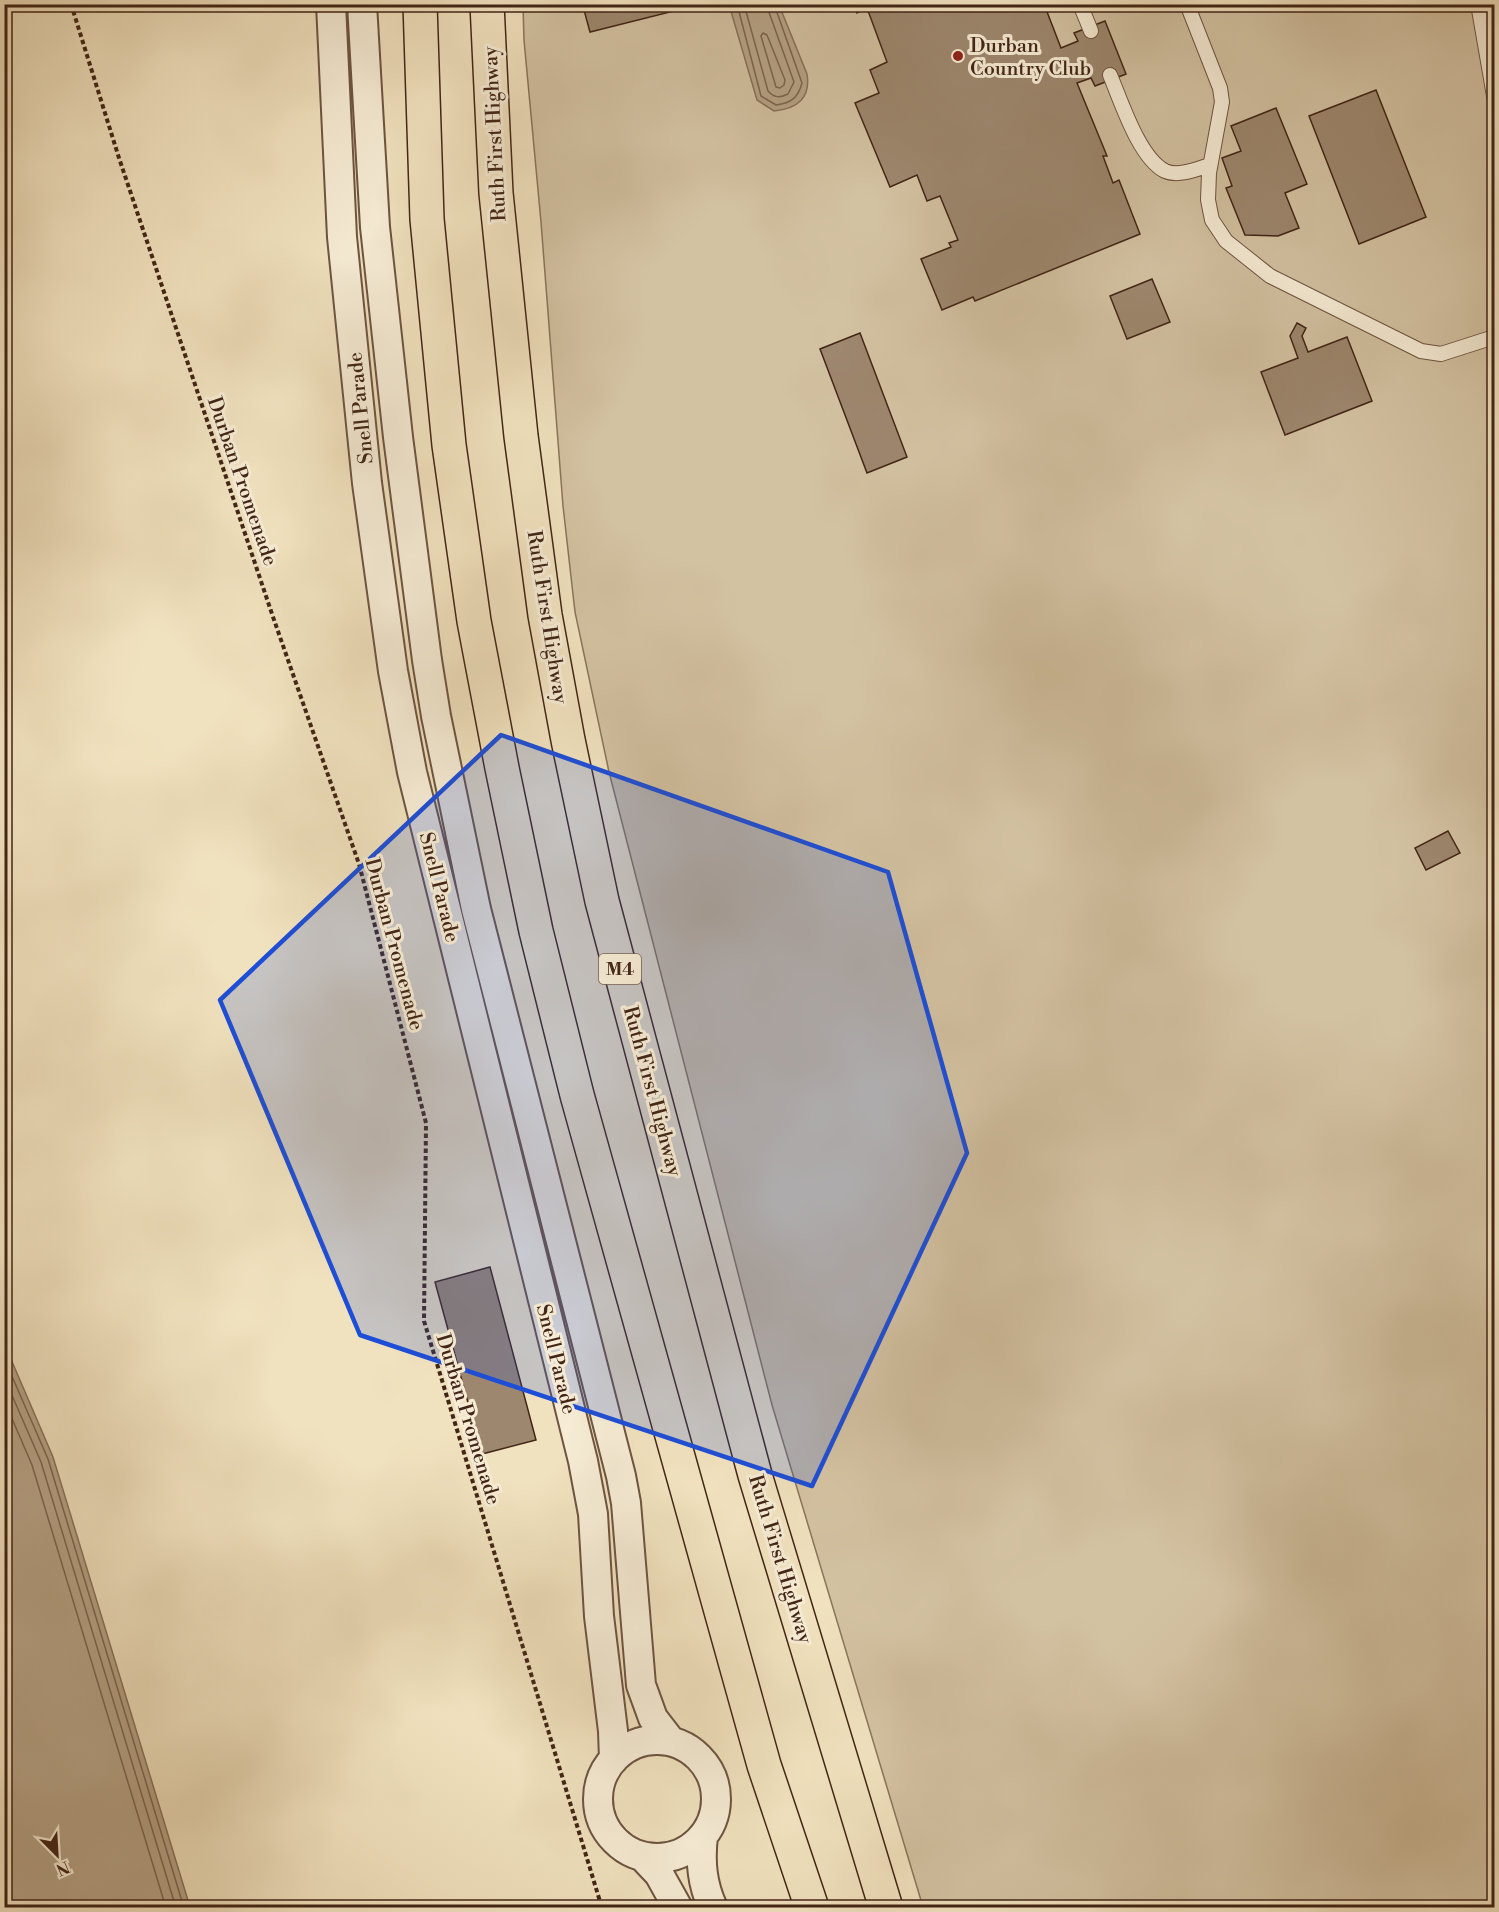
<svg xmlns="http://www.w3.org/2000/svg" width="1499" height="1912" font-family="'Libre Bodoni',serif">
  <rect width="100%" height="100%" fill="#f1e2bf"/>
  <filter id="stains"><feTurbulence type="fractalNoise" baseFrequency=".00333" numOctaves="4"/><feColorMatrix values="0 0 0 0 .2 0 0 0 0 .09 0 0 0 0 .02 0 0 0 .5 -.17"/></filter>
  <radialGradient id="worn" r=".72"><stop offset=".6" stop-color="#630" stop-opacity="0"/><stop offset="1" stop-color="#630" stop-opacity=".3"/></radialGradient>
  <path fill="#d3c2a2" stroke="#8a745c" stroke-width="1.5" d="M523,5h971v1902h-571l-151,-502 -163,-633 -34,-160 -12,-106 -22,-284 -17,-182z"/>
  <path fill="#b6a286" stroke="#88705a" stroke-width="1.5" d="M731,5h48l28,69c4,24 -10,35 -33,37l-17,-11 -27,-92z
    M4,1343l49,114 137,450h-185z"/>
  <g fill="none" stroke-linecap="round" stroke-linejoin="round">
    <path stroke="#7c644e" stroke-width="1.5" d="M737,4l24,92 15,9c15,-2 22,-7 26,-22l-28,-79
      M744,4l24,87c6,7 12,7 20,3l6,-12 -28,-78
      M763,33l4,2 18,45 -1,5 -4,3 -4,-1 -15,-51z
      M4,1358l44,101 136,449
      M4,1377l37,85 135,446
      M4,1400l28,65 134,443"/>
  </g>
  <path fill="#9d876e" stroke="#422517" stroke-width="1.5" d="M579,4h21l-20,6z
    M606,4h67l1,7 -84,21 -6,-22z
    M854,4h190l17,44 17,-7 -4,-8 31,-12 21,53 -31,12 -4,-8 -14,5 30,73h-4l10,27 6,-3 21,54 -165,67 -2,-4 -31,13 -21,-51 30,-12 -2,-4 9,-3 -18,-44 -13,5 -10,-26 -27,12 -35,-84 24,-10 -9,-23 17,-8 -20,-54 -10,5z
    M1376,90l50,127 -67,27 -50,-128z
    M1276,108l31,76 -22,9 14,35 -21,8 -33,-1 -19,-47 6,-2 -10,-28 19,-7 -10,-25z
    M1152,279l18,43 -43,17 -17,-43z
    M1297,323l9,5 -4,8 6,16 39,-15 25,64 -87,34 -24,-63 37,-14 -8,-22z
    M860,333l47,124 -40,16 -47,-124z
    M1448,831l12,22 -34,17 -11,-22z
    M490,1267l46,173 -54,14 -47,-172z"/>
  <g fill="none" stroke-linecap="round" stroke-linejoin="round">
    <defs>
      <path id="lane" d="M1080,4l11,27
        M1187,4l33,84 2,14 -13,71 -1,27 4,20 14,21 44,35 151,75 20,3 53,-17
        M1478,4l16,92
        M1110,75c11,26 29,83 55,96 13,6 32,-2 45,-6"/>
      <path id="street" d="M331,4l11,233 25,246 26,188 19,101 171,689 10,53 6,102 14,115 1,28
        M362,4l13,223 23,210 29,223 9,56 40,193 145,567 5,27 15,182 12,33 17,22
        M598 1799a59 59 0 1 1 118 0a59 59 0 1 1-118 0Z
        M703,1836c-3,26 -1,48 10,72
        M642,1856l17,18 19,34"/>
      <path id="highway" d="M420,4l7,215 22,226 25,176 28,147 34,163 41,164 187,670 48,143
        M487,4l9,189 25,243 24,179 23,125 34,161 153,574 131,433"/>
    </defs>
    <use href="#lane" stroke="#6e5441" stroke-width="16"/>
    <use href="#street" stroke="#6e5441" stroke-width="32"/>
    <use href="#highway" stroke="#422517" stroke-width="36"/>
    <path stroke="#422517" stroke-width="4" stroke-dasharray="4.5 3" stroke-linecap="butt" d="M71,4l48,154 153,456 87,250 67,259 -2,198 178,587"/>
    <use href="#lane" stroke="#f6ecd5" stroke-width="14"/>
    <use href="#street" stroke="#f6ecd5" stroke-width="28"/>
    <use href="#highway" stroke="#f1e2bf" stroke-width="33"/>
  </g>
  <path fill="#1d4ed8" fill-opacity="0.2" stroke="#1d4ed8" stroke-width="4.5" stroke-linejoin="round" d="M501,735l387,137 79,281 -155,333 -452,-151 -140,-335z"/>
  <circle fill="#8f2418" stroke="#f6ecd5" stroke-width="2" cx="958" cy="56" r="6"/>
  <g text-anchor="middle" stroke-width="6" stroke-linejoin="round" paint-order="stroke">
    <rect fill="#f6ecd5" stroke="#786150" stroke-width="1.5" x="599" y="954" width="42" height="30" rx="4.5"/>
    <g font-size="18" font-weight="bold" fill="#422517">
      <text x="620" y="975">M4</text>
    </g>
    <g font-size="20" fill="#422517" stroke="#f6ecd5" text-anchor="start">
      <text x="970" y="52">Durban<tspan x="970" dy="23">Country Club</tspan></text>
    </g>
    <g font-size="20" fill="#422517" stroke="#f6ecd5">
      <text transform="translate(494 134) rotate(-93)" y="7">Ruth First Highway</text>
      <text transform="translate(360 408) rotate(-96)" y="7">Snell Parade</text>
      <text transform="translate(243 481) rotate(71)" y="7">Durban Promenade</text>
      <text transform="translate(548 617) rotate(81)" y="7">Ruth First Highway</text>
      <text transform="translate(440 887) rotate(76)" y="7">Snell Parade</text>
      <text transform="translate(395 944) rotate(75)" y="7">Durban Promenade</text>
      <text transform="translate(653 1091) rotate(75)" y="7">Ruth First Highway</text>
      <text transform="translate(557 1359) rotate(76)" y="7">Snell Parade</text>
      <text transform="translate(469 1419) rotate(73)" y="7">Durban Promenade</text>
      <text transform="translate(781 1559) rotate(73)" y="7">Ruth First Highway</text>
    </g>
  </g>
  <rect width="1499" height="1912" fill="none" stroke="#f1e2bf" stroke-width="24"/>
  <rect x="6" y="6" width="1487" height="1900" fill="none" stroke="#422517" stroke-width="3"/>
  <rect x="12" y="12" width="1475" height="1888" fill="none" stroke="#422517" stroke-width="1.5"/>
  <g transform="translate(57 1855) rotate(156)" stroke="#f6ecd5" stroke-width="4.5" paint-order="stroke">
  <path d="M0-4.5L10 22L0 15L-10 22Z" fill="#422517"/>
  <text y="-9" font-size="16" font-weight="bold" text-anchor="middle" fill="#422517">N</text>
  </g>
  <rect width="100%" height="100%" filter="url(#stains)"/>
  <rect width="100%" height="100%" fill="url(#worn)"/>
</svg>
